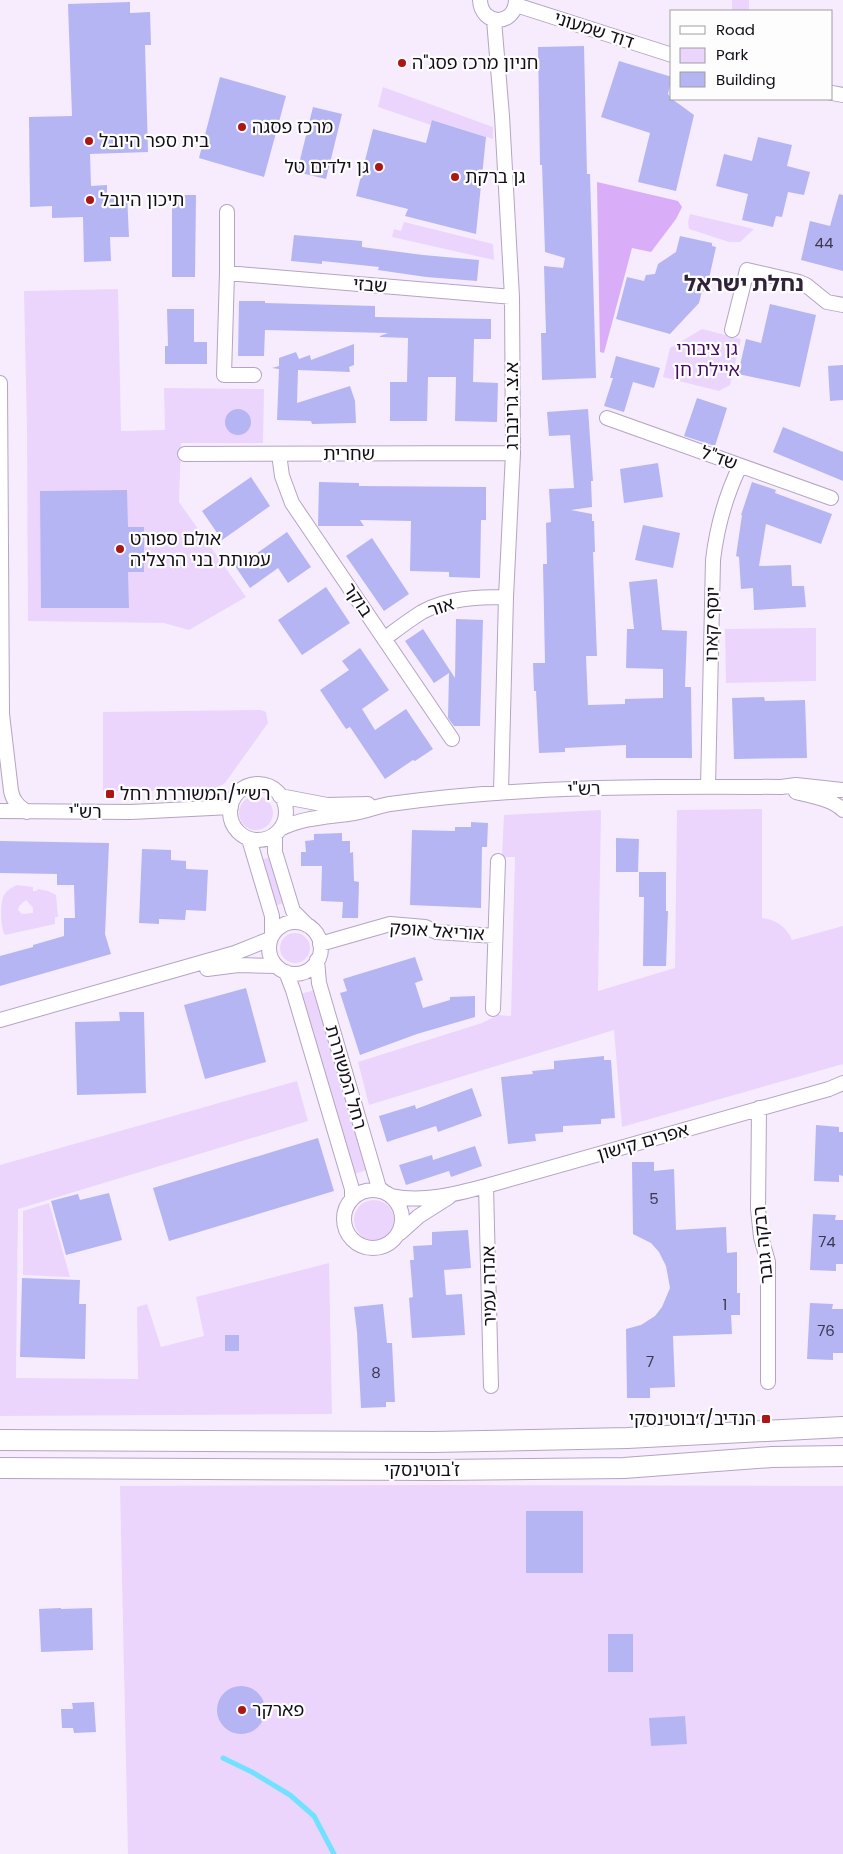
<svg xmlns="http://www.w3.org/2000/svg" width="843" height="1854" font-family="Poppins,'Noto Sans Hebrew',sans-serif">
  <rect width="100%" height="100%" fill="#f6ecfe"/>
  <path fill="#ecd5fd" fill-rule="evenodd" d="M732,0h17v11h-17z
    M383,87l110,40v12l-60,-19 -2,5 -53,-18z
    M690,214l64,15 -14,13h-11l-40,-13 -1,-7z
    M404,222l89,22 1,16 -102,-23 2,-8 7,2z
    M118,289l3,142 44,-1 -1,-42 100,1 -1,54h-82l-2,59 67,95 -57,33 -25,-7 -136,-2 -1,-189 -3,-141z
    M702,329l39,10 -11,46 -11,6 -56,-14 7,-29z
    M816,628v53l-90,2 -1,-54z
    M261,710l5,2 2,11 -43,60 -11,7 -111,1v-79z
    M239 813a17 17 0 1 1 34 0a17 17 0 1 1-34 0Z
    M762,809v109c13,1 25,9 30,22l51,-14v138l-221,63 -8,-97 -245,75 -11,-43 124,-39 16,-8 13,1 4,-159h-13l2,-42 97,-5 -3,181 77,-23 2,-158z
    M273,856l14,46 -13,4 -15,-45z
    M17,885l16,2v4h3l2,-2 10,2 8,4 2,22h-3v7l-50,11c-5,-7 -5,-33 -1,-40 3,-5 8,-8 13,-10zM26,900l7,8v5l-11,1 -4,-4 1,-4z
    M280 948a15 15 0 1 1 30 0a15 15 0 1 1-30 0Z
    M315,990l54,179 -15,5 -54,-180z
    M297,1081l11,40 -290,88 -2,169 122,1 -1,-72 10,-3 14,43 43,-11 -8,-39 133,-34 3,151 -332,2v-251z
    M354 1220a20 20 0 1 1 40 0a20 20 0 1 1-40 0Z
    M49,1203l21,74 -47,-2v-64z
    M437,1485l406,1v368h-715l-8,-368z"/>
  <path fill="#d9adf7" d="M597,182l81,19 4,6 -6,12 -25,33 -19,-4 -28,105 -4,-1z"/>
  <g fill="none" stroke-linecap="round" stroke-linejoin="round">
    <path stroke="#70e1fe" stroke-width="5" d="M223,1758l29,14 38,23 24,21 20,38"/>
  </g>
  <path fill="#b5b5f3" d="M130,2v11l20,-1 1,33h-6l3,107 -58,2 1,32 16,-1v10l20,-1 2,43h-19l1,24 -27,1 -1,-45 -31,1v-12l-22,1 -1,-90 43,-1 -4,-112z
    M584,46l3,128h3l6,204 -54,2 -1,-47h5l-2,-67 19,2 2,-10 -20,-6 -3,-87h-2l-2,-118z
    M619,61l53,16 -4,17 4,5 22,16 -18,76 -38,-9 12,-49 -49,-16z
    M220,77l66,19 -22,81 -65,-19z
    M313,107l29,7 -16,65 -29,-7z
    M432,120l54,17 -10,97 -71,-18 3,-7 -52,-13 17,-67 53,14z
    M758,137l34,8 -5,21 23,6 -6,23 -16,-3 -6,25 -6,-1 -3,11 -31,-7 6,-26 -32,-8 8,-32 28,7z
    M839,194l4,1v76l-42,-11 9,-39 20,5z
    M172,195h24l-1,82h-23z
    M294,235l68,6v6l61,8 56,5 -2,21 -51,-4 -48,-7 1,-3 -57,-6v3l-31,-3z
    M680,236l32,7v3l4,1 -10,45 -4,-1 -3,12 -29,31 -54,-15 11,-42 17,4 2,-6 9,-1 3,-10 18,-12z
    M239,301h26v2l110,3v11l116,2v20h-17l-1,43 25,1 -1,39 -42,-1 1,-44h-28l-1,44h-37v-39h17l1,-44 -28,-1v-1l8,-3 -123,-3 -1,26h-26z
    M770,304l46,11 -16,72 -62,-13 8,-35 15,4z
    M167,309h27v33h13v22h-42v-18h3z
    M354,344v21l-5,2 1,5 -52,-2 -1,33 53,-17 5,15 1,22 -44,1 -1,-3 -34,-1 2,-51 -7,-1 7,-2v-8l17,-6 3,7 11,-4 1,5z
    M616,356l44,12 -6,20 -21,-6 -9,30 -20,-6 9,-28h-3z
    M843,365v35l-13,1 -2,-35z
    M697,398l30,10 -12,38 -31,-10z
    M225 422a13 13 0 1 1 26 0a13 13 0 1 1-26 0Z
    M588,409l5,72h-2l1,26 -21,3 21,4v7h2l1,31h-2l4,104h-11l2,49 37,-1v-5l38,-1v-29l-37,-1 1,-39h7l-5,-47 28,-3 5,51 25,1 -2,56h6l1,71h-66v-13l-61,3v4l-26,1 -3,-62h-2l-1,-28h12l-2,-99h4l-1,-41 5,-1 -2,-33 25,-1 -4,-53 -21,1 -2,-24z
    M783,427l60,25v29l-70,-29z
    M658,463l5,34 -39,6 -4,-34z
    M251,477l19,29 -48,34 -20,-29z
    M319,482l40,1v3l127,1v33h-5l-1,58 -31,-1v-5l-39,-1 1,-50 -51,-1 4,6h-46z
    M752,482l24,8 -1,3 57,21 -11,30 -55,-20 -7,42 32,-1 1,21h12l2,21 -52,3 -1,-22 -12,1 -2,-32 -3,-1 6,-41h-1z
    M127,490l1,37h16v45h-16l1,36h-88l-1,-117z
    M643,525l37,8 -7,35 -38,-8z
    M287,532l24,35 -23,16 -10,-15 -28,20 -17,-25 17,-11 3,4z
    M372,538l37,56 -25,17 -38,-55z
    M326,587l24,36 -48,32 -24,-35z
    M456,619l27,1 -3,106h-26l-6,-8 1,-45 -15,10 -29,-42 18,-12 32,49z
    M360,648l29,42 -27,19 13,21 31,-21 27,40 -18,12 -2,-1 -28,19 -35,-52 -4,2 -26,-39 29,-20 -7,-9z
    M764,697l1,4 40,-1 2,58 -73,1 -2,-61z
    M471,822l17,1 -1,24h-5l-1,61 -71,-3 2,-75 43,1v-4h16z
    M342,833v8h8v12l3,-1 1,29 5,1 -1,36h-16l1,-16 -22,-1 1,-35h-21v-14h5l-1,-11 9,-1v-6z
    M616,838l23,1 -1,33h-22z
    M0,841l109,2 -4,91 6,20 -111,32v-30l33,-9v-2l31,-9v-18h11l-1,-33h-17v-11l-57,-1z
    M142,849l29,1v10l15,1v8l22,1 -2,41 -20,-1 -1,10 -26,-1v5l-20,-1z
    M639,872h27v39h2l-2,55h-23l1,-69h-5z
    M415,957l8,23 -8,3 8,25 27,-8v-3l25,-1v21l-58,17 -57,21 -20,-62 7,-2 -4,-12z
    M246,988l20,74 -61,17 -21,-74z
    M119,1012h25l2,81 -69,2 -2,-73 45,-1z
    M604,1056v4h7l4,58 -14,1v5l-38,2v6l-28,2 1,7 -28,3 -7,-67 32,-3 -1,-3 22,-2v-8z
    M472,1088l10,28 -44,16 -2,-6 -49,16 -8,-26 36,-11 1,4z
    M816,1125l23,2v5h4v44l-4,-1v7l-25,-1z
    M318,1138l16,53 -165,50 -16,-53z
    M475,1146l7,20 -31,11 -2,-6 -43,14 -7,-20 33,-10 1,5z
    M632,1162h22v9l20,-2 2,61 50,-3 1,26 10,-1v41h3v22h-9l1,19 -59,2 2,51 -25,1v10h-23l-1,-69 15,-4 14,-9 7,-9 8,-19 -4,-22 -7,-14 -8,-9 -18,-9z
    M109,1193l13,47 -56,15 -15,-54 27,-7 2,6z
    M813,1214l23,1 -1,5h8v44h-7v7l-26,-1z
    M468,1230l3,38 -27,2 2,25 16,-1 3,41 -53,3 -3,-40 4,-1 -3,-37h4l-1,-14 19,-1v-13z
    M22,1278l58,2 -1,24h7l-1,55 -65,-2z
    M810,1303l23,1 -1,5h11v44h-10v7l-26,-1z
    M383,1304l4,39h5l3,59h-9v5l-25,1 -4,-76 -3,-25z
    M225,1335h14v16h-14z
    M526,1511h57v62h-57z
    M61,1608v1l31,-1 1,42 -52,2 -2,-43z
    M608,1634h25v38h-25z
    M217 1710a24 24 0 1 1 48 0a24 24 0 1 1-48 0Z
    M94,1702l2,30 -22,1 -1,-5h-11l-1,-19h12l-1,-6z
    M685,1716l2,28 -36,2 -2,-28z"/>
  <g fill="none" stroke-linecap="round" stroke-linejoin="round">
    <defs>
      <path id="minor" d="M480,0c1,26 35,27 36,0
        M516,5l156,50
        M494,20l8,96 10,181 1,156 -7,144 -5,195
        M832,93l11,2
        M227,212v61
        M732,330l15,-60 52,12 7,3 21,17 16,3
        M254,375h-30l3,-102 285,24
        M0,383l2,331 9,77c2,10 7,15 16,21
        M607,418l224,80
        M185,454l328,-1
        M279,454l3,22 10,27 160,236
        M384,639c12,-9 25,-19 38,-27 25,-14 56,-15 84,-15
        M230 812a28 28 0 1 1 56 0a28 28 0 1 1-56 0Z
        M708,787l5,-227c4,-34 12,-63 27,-94
        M796,792c15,4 36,7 47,18
        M280,796l47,9 41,-1
        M0,811l131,1 100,-5
        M280,829c23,-12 49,-12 74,-16 12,-2 24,-7 36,-9 129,-18 261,-18 391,-17l15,-2 47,5
        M275,834v18l18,59 14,14
        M249,839l23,77v19
        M269 948a26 26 0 1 1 52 0a26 26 0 1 1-52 0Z
        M320,944l70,-20 35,3 12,5 58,4
        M317,960l2,23 60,205 4,3
        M207,969l31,-4 38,1
        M286,972l7,18 59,199v9
        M493,1009l5,-148
        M0,1020l235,-67 35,-14
        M759,1108l-1,101 3,28 7,25v120
        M486,1186l5,200
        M344 1219a29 29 0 1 1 58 0a29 29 0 1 1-58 0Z
        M391,1196c31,7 65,-2 95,-10l343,-97 14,-6
        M400,1233l19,-17 30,-19"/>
      <path id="secondary" d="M0,1440l433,2 194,-4 216,-11
        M0,1468l437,2 187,-2 148,-11 71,-1"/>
    </defs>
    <use href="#minor" stroke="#b5a4c1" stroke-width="16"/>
    <use href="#secondary" stroke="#b5a4c1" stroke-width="22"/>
    <use href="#minor" stroke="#fff" stroke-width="14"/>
    <use href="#secondary" stroke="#fff" stroke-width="20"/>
  </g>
  <g fill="#aa1715" stroke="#fdfdfd" stroke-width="2">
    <circle cx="402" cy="63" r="5"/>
    <circle cx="242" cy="127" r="5"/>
    <circle cx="89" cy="141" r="5"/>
    <circle cx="379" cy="167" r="5"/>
    <circle cx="455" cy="177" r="5"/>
    <circle cx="90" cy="200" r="5"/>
    <circle cx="120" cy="549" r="5"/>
    <rect x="105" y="789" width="10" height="10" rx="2.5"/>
    <rect x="761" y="1414" width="10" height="10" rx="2.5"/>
    <circle cx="242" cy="1710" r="5"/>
  </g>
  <g text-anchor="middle" stroke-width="4.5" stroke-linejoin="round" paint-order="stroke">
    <g font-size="15" fill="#3c374e">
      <text x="824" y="248">44</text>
      <text x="654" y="1204">5</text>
      <text x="827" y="1247">74</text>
      <text x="725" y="1310">1</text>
      <text x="826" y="1336">76</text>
      <text x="650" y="1367">7</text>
      <text x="376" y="1378">8</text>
    </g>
    <g font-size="18" fill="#130d17" stroke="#fdfdfd">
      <text transform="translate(594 30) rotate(18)" y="6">דוד שמעוני</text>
      <text transform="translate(370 285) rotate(5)" y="6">שבזי</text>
      <text transform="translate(512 406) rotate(-90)" y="6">א.צ. גרינברג</text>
      <text x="349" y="460">שחרית</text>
      <text transform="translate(719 458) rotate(20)" y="6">שד"ל</text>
      <text transform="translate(358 600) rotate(56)" y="6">בוקר</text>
      <text transform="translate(441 607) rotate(-18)" y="6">אור</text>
      <text transform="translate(712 624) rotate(-89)" y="6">יוסף קארו</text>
      <text transform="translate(584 789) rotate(-2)" y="6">רש"י</text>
      <text x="85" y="818">רש"י</text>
      <text transform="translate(437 931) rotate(4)" y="6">אוריאל אופק</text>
      <text transform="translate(346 1077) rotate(74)" y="6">רחל המשוררת</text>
      <text transform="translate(643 1142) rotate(-16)" y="6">אפרים קישון</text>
      <text transform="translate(763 1245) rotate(-96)" y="6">רבקה גובר</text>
      <text transform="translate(489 1286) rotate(-91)" y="6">אנדה עמיר</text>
      <text x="422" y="1476">ז'בוטינסקי</text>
    </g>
    <g font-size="18" fill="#130d17" stroke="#fdfdfd" text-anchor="start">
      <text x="412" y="69">חניון מרכז פסג"ה</text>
      <text x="252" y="133">מרכז פסגה</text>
      <text x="99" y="147">בית ספר היובל</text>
      <text x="369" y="173" text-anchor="end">גן ילדים טל</text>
      <text x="465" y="183">גן ברקת</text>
      <text x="100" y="206">תיכון היובל</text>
      <text x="130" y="545">אולם ספורט<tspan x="130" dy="21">עמותת בני הרצליה</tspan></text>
      <text x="120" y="800">רש״י/המשוררת רחל</text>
      <text x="756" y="1425" text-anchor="end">הנדיב/ז׳בוטינסקי</text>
      <text x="252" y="1716">פארקר</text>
    </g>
    <g font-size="18" fill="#450961" stroke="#fdfdfd">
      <text x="707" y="355">גן ציבורי<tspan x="707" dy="21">איילת חן</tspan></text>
    </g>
    <g font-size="22" font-weight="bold" fill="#302339" stroke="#fdfdfd">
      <text x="744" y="291">נחלת ישראל</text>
    </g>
  </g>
  <rect x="670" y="10" width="162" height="90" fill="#fdfdfd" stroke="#9f9da1"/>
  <rect x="680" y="26" width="25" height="8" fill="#ffffff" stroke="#9f9da1"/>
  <text x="716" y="35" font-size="15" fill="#130d17">Road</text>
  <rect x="680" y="48" width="25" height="15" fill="#ecd5fd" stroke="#9f9da1"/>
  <text x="716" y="60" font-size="15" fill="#130d17">Park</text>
  <rect x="680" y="72" width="25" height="15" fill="#b5b5f3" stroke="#9f9da1"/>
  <text x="716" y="85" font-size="15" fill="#130d17">Building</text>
</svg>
